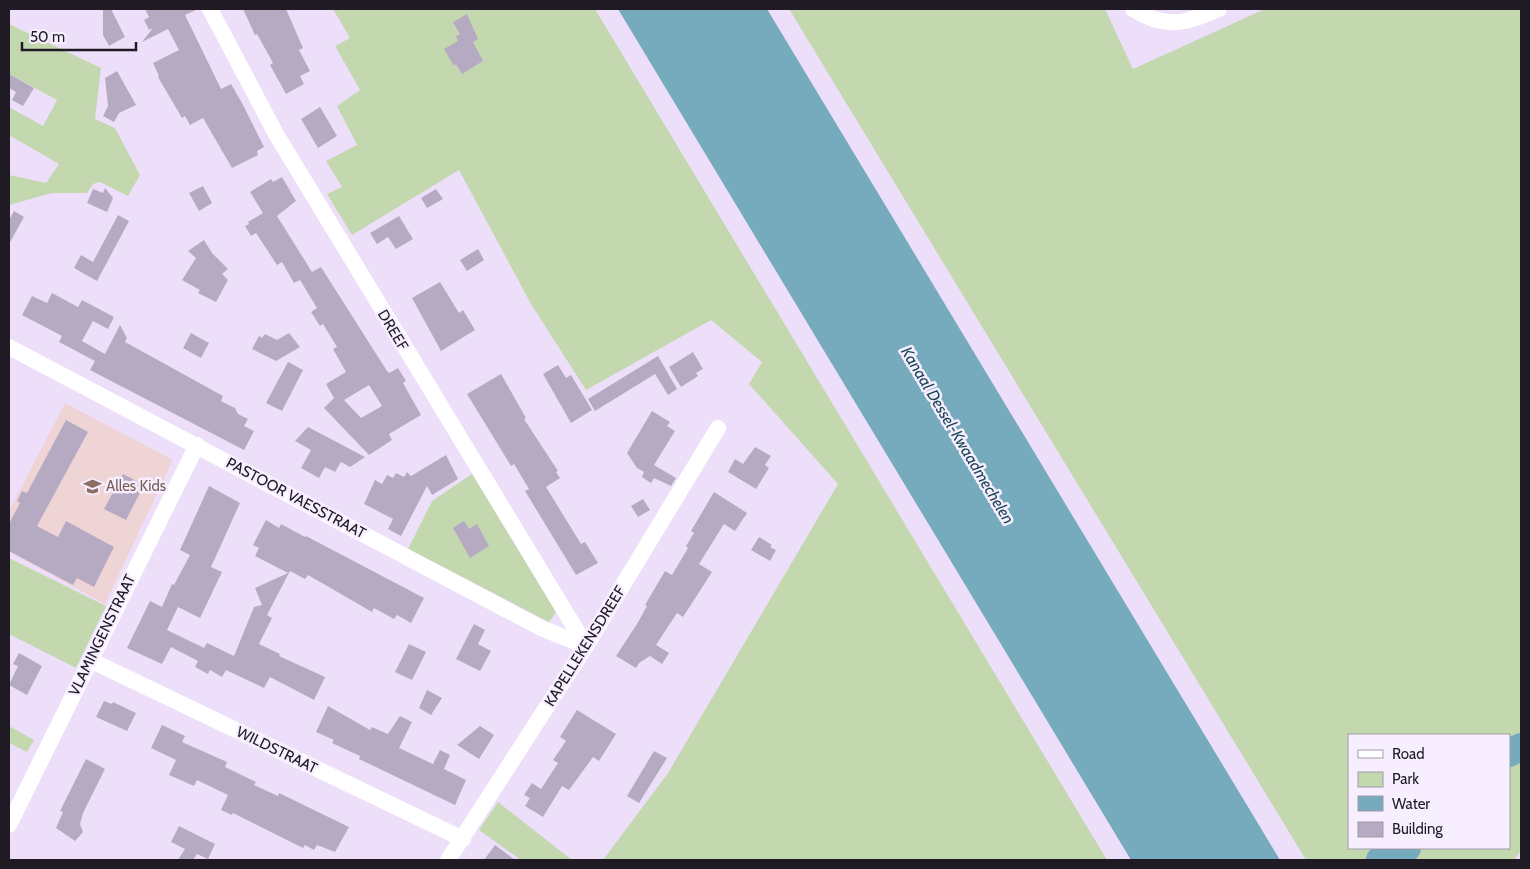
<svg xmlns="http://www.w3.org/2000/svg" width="1530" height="869" font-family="Cabin,sans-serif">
  <rect width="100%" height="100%" fill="#eddffa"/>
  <path fill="#efd4d6" d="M65,403l108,57 -68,144 -96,-52v-41z"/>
  <path fill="#c4d8af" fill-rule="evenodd" d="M333,9h262l512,851h-504l65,-87 170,-289 -89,-100 13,-22 -51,-42 -125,70 -55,-86 -72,-134 -107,65 -25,-41 15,-7 -16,-26 31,-16 -20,-39 23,-16 -25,-44 15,-8z
    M789,9h316l28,60 132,-60h256v842l-7,9h-208zM1349,735h160v113h-160z
    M9,24l92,44 -6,51 20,9 25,47 -12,21 -28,-14 -7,2 -6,9h-35l-43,12v-30l37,8 13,-19 -50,-29v-28l34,19 14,-26 -48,-26z
    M472,474l84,138 -7,10 -141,-73 24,-48z
    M9,558l97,48 -30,62 -67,-34z
    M9,726l25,14 -7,12 -18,-9z
    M498,802l74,58h-51l-42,-30z"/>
  <path fill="#76aabd" d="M618,9h149l513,851h-149z"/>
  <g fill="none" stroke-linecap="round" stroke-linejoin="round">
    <path stroke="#76aabd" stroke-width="28" d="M1509,753l12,-6
      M1380,860l27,-12"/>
  </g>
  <path fill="#b6aac3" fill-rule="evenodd" d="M103,9h8l14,28 -16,9 -6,-11z
    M145,9h53l-13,6 36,74 10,-5 11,19 22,44 -7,4 1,4 -26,13 -29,-50 -13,7 -5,-9 -3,2 -24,-41 1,-1 -6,-13 26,-13 -11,-21 -26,13 11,-14 -4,2 -5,-10 5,-3z
    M243,9h43l17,39 -4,2 11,21 -10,5 4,8 -18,10 -16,-29 3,-2 -16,-29 -2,1z
    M467,14l11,25 -5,3 10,19 -21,13 -6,-10 -2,2 -10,-17 14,-8 -2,-5 4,-2 -7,-12z
    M117,71l19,34 -17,8 -5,9 -11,-6 5,-10 -3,-28z
    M9,74l25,14 -11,18 -11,-6 4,-8 -7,-4z
    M320,107l17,29 -19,12 -17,-29z
    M282,177l14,24 -19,15 35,56 9,-5 66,104 2,2 9,-5 8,13 -3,2 18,32 -32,19 3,6 -23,15 -45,-47 10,-10 -8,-14 20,-12 -13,-23 4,-2 -14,-23 -3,2 -9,-14 6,-4 -17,-28 -6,3 -12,-21 -5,3 -21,-32 -5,3 -6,-10 4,-2 -1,-2 15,-9 -13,-21 21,-13 2,3zM369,385l13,21 -21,12 -17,-18z
    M203,186l9,17 -13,8 -10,-18z
    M105,188l8,10 -6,14 -20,-9 6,-14 10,4z
    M436,189l7,10 -16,9 -6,-10z
    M14,211l10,6 -15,27v-24z
    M118,215l11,6 -32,60 -23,-13 7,-13 12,7z
    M399,216l14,23 -17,10 -8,-12 -11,7 -7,-11z
    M204,240l8,13 16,16 -6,5 6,6 -12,22 -18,-9 2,-3 -18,-10 14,-22 -8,-7z
    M478,249l6,11 -17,11 -7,-11z
    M440,282l19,31 4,-3 12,20 -34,21 -29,-53z
    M52,293l26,14 4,-7 32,17 -6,12 -15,-8 -11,20 23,13 15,-29 7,13 -2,4 98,54 -2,5 14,7 3,6 10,5 -4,7 10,5 -10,19 -154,-80 5,-9 -36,-19 3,-6 -40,-21 10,-19 15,7z
    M191,333l18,10 -8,15 -18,-10z
    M289,333l11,14 -24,14 -24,-12 7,-13 3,2 3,-4 12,6z
    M693,352l10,17 -7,4 2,3 -17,11 -12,-20z
    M658,356l19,33 -9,6 -13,-21 -60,37 -7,-12z
    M288,362l15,8 -21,41 -16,-8z
    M558,365l8,13 5,-3 21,35 -21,13 -28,-49z
    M501,374l25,44 -2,1 34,52 -2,1 4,6 -14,9 35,57 4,-2 13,21 -22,12 -51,-84 4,-2 -15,-25 -3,2 -44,-72z
    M652,411l18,11 -3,4 8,5 -21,34 22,13 -5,8 -17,-8 -3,5 -9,-6 2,-5 -7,-4 -10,-15z
    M66,420l22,12 -51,94 21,11 8,-16 48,26 -20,40 -17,-9 -4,7 -64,-34v-27l11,-21 -3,-2 5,-10 5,2z
    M308,427l57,30 -15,10 -9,-5 -6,10 -10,-5 -6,11 -18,-10 10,-18 -16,-9z
    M755,447l16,9 -6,9 4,3 -13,21 -28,-17 7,-13 8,5z
    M446,455l12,24 -26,16 -5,-9 -26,50 -13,-7 5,-10 -29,-15 11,-24 7,4 5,-9 6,3 3,-5 8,4 3,-5 4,4z
    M123,474l21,11 -18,35 -22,-11z
    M209,486l31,17 -29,64 11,5 -22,46 -22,-11 -11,23 37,18 3,-5 27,13 20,-49 8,-2 -7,-17 33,-15 -33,-17 4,-8 -6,-3 13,-25 13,8 2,-4 24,13 1,-1 118,62 -13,25 -14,-8 -3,4 -20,-11 -2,4 -64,-37 -3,4 -15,-8 -23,44 5,3 -13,26 21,10 -1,2 46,21 -11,23 -44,-23 -6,11 -38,-18 -4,7 -12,-7 -2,4 -13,-7 3,-6 -27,-14 -9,17 -35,-16 23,-47 12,6 10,-23 2,1 16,-30 -10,-5z
    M714,492l33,21 -12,18 -11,-7 -25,40 13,8 -29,45 -6,-4 -21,32 13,8 -7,11 -12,-8 -11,7 -3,5 -20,-12 21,-32 10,-18 -2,-1 20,-34 7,4 16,-27 -2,-2 8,-13 -3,-2z
    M643,499l7,11 -12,7 -7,-11z
    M464,521l5,8 8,-5 12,22 -19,12 -17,-30z
    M759,537l13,8 -2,2 6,3 -6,11 -19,-11z
    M474,624l11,6 -7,14 13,7 -11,20 -24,-12z
    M409,644l17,8 -14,28 -17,-8z
    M19,653l23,13 -15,29 -18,-10 9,-19 -5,-2z
    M427,690l15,8 -11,17 -12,-7z
    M104,701l8,3 1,-2 23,11 -9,18 -31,-14z
    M328,706l42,24 2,-3 16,7 12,-18 12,6 -13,26 34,16 7,-14 10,5 -6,14 22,11 -11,25 -96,-46 1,-3 -28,-13 2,-3 -18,-8z
    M577,710l39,24 -17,27 -6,-4 -24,33 -7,-4 -19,31 -18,-11 5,-8 -6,-3 8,-12 9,6 17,-26 -5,-3 13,-19 -6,-4z
    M162,725l23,11 -3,6 45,20 -2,5 31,15 -2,3 24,11 1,-3 70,34 -14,25 -18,-7 -3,5 -9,-5 -2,3 -70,-35 -1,2 -11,-5 7,-15 -31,-15 -3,6 -25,-11 7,-15 -25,-12z
    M480,726l14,9 -15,24 -22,-14z
    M654,751l13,7 -28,45 -12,-7z
    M86,759l19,10 -22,44 -3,11 3,8 -8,9 -19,-13 7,-16 -3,-1z
    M179,826l36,18 -7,15 -11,-5 -4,6h-15l7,-11 -14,-7z
    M495,845l20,15h-31z"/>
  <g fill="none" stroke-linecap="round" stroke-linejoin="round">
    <path stroke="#fff" stroke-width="16" d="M210,9l66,125 310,512
      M1133,9c33,21 53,14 86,0
      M9,347l532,281 45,18
      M90,660l373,179
      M9,825l188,-380
      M448,860l138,-214 132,-218"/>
  </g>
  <defs>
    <symbol id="school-bare" viewBox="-9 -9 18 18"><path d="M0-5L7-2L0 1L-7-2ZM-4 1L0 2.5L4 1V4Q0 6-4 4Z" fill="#8d6e63" stroke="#f7efff" stroke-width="2.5" paint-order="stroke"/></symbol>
  </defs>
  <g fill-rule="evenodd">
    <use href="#school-bare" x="80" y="474" width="25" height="25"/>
  </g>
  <g text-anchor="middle" stroke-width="5" stroke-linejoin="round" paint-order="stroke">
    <g font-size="15" fill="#1f1a23" stroke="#f7efff">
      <text transform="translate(393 330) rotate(59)" y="5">DREEF</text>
      <text transform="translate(296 498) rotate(28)" y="5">PASTOOR VAESSTRAAT</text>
      <text transform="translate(102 635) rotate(-64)" y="5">VLAMINGENSTRAAT</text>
      <text transform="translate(585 646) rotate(-58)" y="5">KAPELLEKENSDREEF</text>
      <text transform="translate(277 750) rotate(26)" y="5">WILDSTRAAT</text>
    </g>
    <g font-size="15" fill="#785e54" stroke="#f7efff" text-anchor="start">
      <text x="106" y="491">Alles Kids</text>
    </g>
    <g font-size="16" font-style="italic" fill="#1a4756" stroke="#f7efff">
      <text transform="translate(958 435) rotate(59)" y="6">Kanaal Dessel-Kwaadmechelen</text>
    </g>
  </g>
  <rect width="1530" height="869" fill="none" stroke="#1f1a23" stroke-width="20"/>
  <rect x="1348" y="734" width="162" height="115" fill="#f7efff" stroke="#a19aa7"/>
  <rect x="1358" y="750" width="25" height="8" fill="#ffffff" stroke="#a19aa7"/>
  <text x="1392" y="759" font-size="15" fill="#1f1a23">Road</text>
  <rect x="1358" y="772" width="25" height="15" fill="#c4d8af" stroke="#a19aa7"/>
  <text x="1392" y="784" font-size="15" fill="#1f1a23">Park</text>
  <rect x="1358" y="796" width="25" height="15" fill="#76aabd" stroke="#a19aa7"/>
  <text x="1392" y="809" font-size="15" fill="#1f1a23">Water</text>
  <rect x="1358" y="822" width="25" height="15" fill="#b6aac3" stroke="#a19aa7"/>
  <text x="1392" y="834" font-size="15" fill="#1f1a23">Building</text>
  <path d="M22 42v8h114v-8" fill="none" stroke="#1f1a23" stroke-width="2.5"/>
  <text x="30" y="42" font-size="15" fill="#1f1a23" stroke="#f7efff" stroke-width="4" paint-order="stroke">50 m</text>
</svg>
